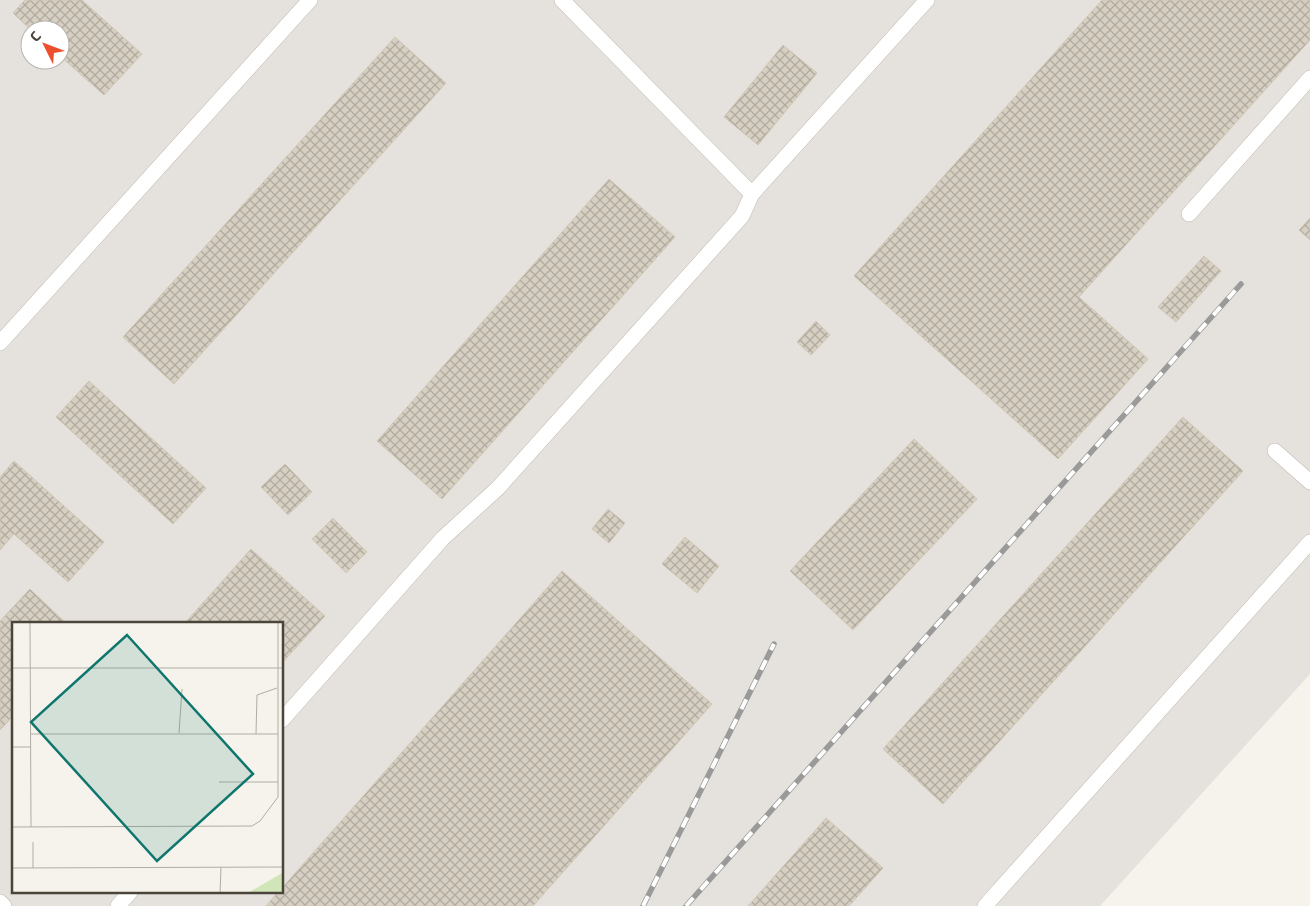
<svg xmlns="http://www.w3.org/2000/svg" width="1310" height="906" font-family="'Exo 2',sans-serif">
  <defs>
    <pattern id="building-cross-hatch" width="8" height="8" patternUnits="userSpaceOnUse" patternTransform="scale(1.25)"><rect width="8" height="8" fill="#d6cfc2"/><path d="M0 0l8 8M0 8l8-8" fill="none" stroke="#b0aa9f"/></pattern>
  </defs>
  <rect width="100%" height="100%" fill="#f5f3ec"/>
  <path fill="#e5e2dd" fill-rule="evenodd" d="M0,0h1310v674l-210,232h-1100zM30,30h30v30h-30zM14,624h268v268h-268z"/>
  <path fill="url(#building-cross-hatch)" stroke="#d1c7b6" d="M25,0h57l60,54 -38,41 -44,-39v-26h-29l-18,-17z
    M1102,0h208v40l-231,257 69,62 -90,100 -204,-183z
    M395,37l51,46 -272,301 -51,-47z
    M783,45l34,28 -59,72 -34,-28z
    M609,179l66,58 -233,262 -65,-58z
    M1310,218v22l-11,-10z
    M1204,256l17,15 -45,51 -18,-15z
    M816,321l14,14 -19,20 -14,-13z
    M89,381l117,107 -33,36 -117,-107z
    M1183,417l60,54 -300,333 -60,-55z
    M914,439l63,60 -124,131 -63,-59z
    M14,461l90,81 -36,40 -54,-48 -14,16v-73z
    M285,464l27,28 -24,23 -27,-28z
    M608,509l17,14 -16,20 -17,-14z
    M333,518l34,34 -21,21 -34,-34z
    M685,537l34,29 -22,27 -35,-29z
    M251,549l74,67 -43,47v-39h-98z
    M562,571l150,133 -179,202h-267l12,-14h4v-4z
    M30,589l37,35h-53v91l-14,15v-109z
    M826,818l57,50 -34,38h-101z"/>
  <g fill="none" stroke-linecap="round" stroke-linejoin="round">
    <defs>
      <path id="service" d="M562,0l190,194
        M1189,214l121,-136
        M0,343l310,-343
        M1275,451l35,31
        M282,720l161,-182 55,-50 244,-272 10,-22 175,-194
        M0,902l4,4
        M118,906l12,-14
        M985,906l325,-364"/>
    </defs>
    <use href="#service" stroke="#c0bbaf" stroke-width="16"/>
    <use href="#service" stroke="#fff" stroke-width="15"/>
    <defs>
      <path id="rail" d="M643,906l131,-262
        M686,906l555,-622"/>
    </defs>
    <use href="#rail" stroke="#9a9a9a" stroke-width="5.5"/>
    <use href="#rail" stroke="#fff" stroke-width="4" stroke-dasharray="11" stroke-linecap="butt"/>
  </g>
  <g transform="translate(12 622)">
    <rect width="271" height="271" fill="#f5f3ec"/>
    <path d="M270,251l1,20h-35z" fill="#d0e6b8"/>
    <path fill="none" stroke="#b1ada5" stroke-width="1" d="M18,0l1,205M0,46h272M167,111l3,-44M19,112h247M244,112l1,-39 20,-7M0,125h19M207,160h59M0,205l240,-1 8,-5 18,-24v-175M21,220v26M0,246l272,-1M208,272l1,-27"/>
    <path fill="#0f766e" fill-opacity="0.15" stroke="#0f766e" stroke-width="2.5" d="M115,13l126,139 -96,87 -126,-139z"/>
    <rect width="271" height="271" fill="none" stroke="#4a443a" stroke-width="2.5"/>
  </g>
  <g transform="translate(45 45) rotate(312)"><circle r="24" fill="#ffffff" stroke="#b7b4b0"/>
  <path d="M0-4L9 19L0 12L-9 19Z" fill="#ed4f2c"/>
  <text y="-8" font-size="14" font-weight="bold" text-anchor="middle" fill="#4a443a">С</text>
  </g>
</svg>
